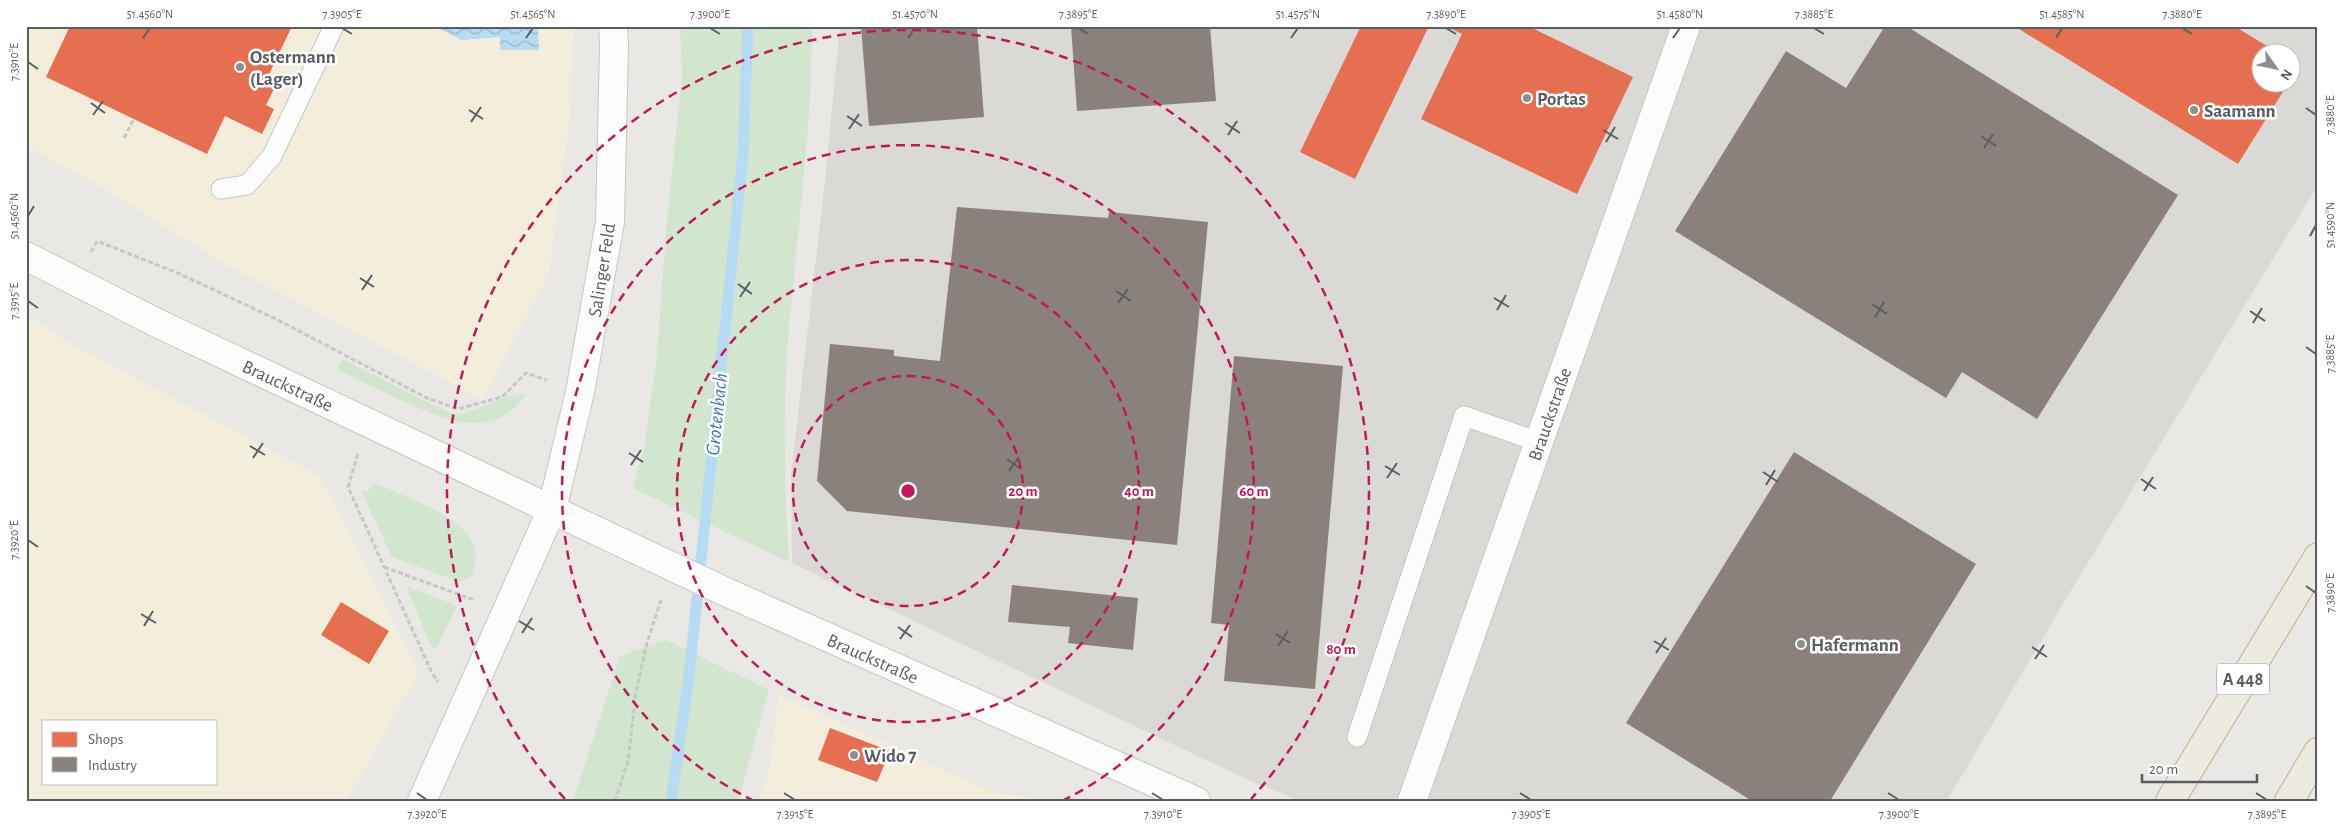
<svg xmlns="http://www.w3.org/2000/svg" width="2344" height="827" font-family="'Alegreya Sans',sans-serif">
  <defs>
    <pattern id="water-waves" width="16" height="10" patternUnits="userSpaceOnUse" patternTransform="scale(1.25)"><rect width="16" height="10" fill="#b7dbf3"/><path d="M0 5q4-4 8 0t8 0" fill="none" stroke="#98b5c8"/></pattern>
  </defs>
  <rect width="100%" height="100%" fill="#e9e8e4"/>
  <path fill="#f3eedc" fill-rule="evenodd" d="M26,26h548l-4,89 -21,159 -66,126 -262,-138 -128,-80 -67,-36z
    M26,313l38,27 256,136 99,197 -72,128h-321zM44,721h172v62h-172z
    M779,694l212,98 62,9h-295l10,-25z"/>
  <path fill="#dad9d5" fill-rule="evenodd" d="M840,26h1478v159l-254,417 -117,199h-646l-53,-21 -456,-217 -1,-88 34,-294zM2262,52h30v30h-30z"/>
  <path fill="#d2e5cf" d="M680,26h132c0,110 -17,219 -25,328 -4,69 -2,139 2,208l-156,-74 12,-44 12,-90 10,-134 15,-145z
    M342,359l109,55h12l44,-17 19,-3c-33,50 -85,24 -127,5 -21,-10 -42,-19 -62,-30z
    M375,483c26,12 94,35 100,66 2,9 -1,18 -3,27l-12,6 -68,-25 -31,-66h7z
    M406,586l51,20 -21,43 -5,-3z
    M666,640l103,50 -31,111h-165l47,-145z"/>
  <path fill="url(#water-waves)" d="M435,26h103l1,24h-39v-13l-39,3z"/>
  <path fill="#e76f51" d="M70,26h222l-27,57 10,4 -9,18 8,4 -12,25 -37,-18 -18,38 -161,-77z
    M1361,26h68l-74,153 -55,-27z
    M1446,26h82l105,51 -56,117 -156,-75 41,-85z
    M2014,26h220l43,26h-15v30h27l-51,82z
    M341,602l48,29 -20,33 -48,-29z
    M830,728l60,23 -13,31 -59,-22z"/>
  <path fill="#8a817c" d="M861,26h116l7,91 -115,9z
    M1071,26h139l6,75 -139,10z
    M1885,26h21l272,169 -141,224 -75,-47 -16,26 -271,-167 111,-180 60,37z
    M957,207l151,11 1,-6 99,10 -31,323 -330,-34 -30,-30 13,-137 64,6v6l46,5z
    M1234,356l109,10 -28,323 -91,-8 5,-56 -18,-2z
    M1794,452l182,112 -146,237h-78l-126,-78z
    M1012,585l126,13 -5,52 -65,-7 2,-16 -62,-5z"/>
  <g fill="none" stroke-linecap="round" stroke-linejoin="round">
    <path stroke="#b7dbf3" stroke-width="11" d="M671,801l18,-125 54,-522 5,-128"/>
    <defs>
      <path id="service" d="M221,189l26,-4 25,-29 62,-130
        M1357,737l107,-321 75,26"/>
      <path id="minor" d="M422,801l130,-292 28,-117 30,-170 4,-177 -1,-19
        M1412,801l274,-775"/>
      <path id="tertiary" d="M26,256l131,67 569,269 470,209"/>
      <path id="motorway" d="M2170,801l148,-244
        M2289,801l29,-49"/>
    </defs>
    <use href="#service" stroke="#c6c6c6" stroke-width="21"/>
    <use href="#minor" stroke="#c6c6c6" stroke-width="30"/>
    <use href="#tertiary" stroke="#c6c6c6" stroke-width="30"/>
    <use href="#motorway" stroke="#bfb093" stroke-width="30"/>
    <path stroke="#c5c9c7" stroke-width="3" stroke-dasharray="5 2.5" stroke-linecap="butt" d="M124,138l10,-19
      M91,252l6,-11 83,33 96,45 151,79 31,11 44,-12 24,-24 21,7
      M358,454l-10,33 84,186 6,9
      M384,567l90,33
      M615,801l13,-40 8,-69 11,-49 14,-43"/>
    <use href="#service" stroke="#fcfcfb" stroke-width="19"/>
    <use href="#minor" stroke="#fcfcfb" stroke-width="28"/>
    <use href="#tertiary" stroke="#fcfcfb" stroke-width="28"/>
    <use href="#motorway" stroke="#edeae0" stroke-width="28"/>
  </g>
  <path fill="none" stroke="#5a5d61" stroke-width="2" d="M342,28l10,6M710,28l10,6M1078,28l10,6M1446,28l10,6M1814,28l10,6M2182,28l10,6M143,38l7,-10M526,38l7,-10M908,38l7,-10M1291,38l7,-10M1673,38l7,-10M2056,38l6,-10M28,62l10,7M91,103l14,10M2306,108l10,7M469,110l14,9M93,115l10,-14M847,116l15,10M471,122l10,-15M1225,123l15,10M849,129l10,-15M1603,130l15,9M1228,135l9,-14M1981,136l15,10M1606,142l9,-15M1984,148l9,-14M28,216l6,-10M2310,236l6,-11M360,278l14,9M738,284l14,10M362,290l10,-15M1116,291l15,10M740,297l10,-15M1494,298l15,9M28,301l10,7M1118,303l10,-14M1872,304l15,10M1497,310l9,-15M2250,311l15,10M1875,317l9,-15M2253,323l9,-15M2306,347l10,7M250,446l15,9M629,453l14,9M253,458l10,-15M1007,459l14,10M631,465l10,-15M1385,466l15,9M1009,471l10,-14M1763,472l15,10M1387,478l10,-15M2141,479l15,10M1766,485l9,-15M2144,491l9,-14M28,540l10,7M2306,586l10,7M141,614l15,9M519,621l15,9M144,626l9,-15M898,627l14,10M522,633l10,-15M1276,634l14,9M900,639l10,-14M1654,641l15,9M1278,646l10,-15M2032,647l15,10M1656,653l10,-15M2035,659l9,-14M417,793l10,7M784,793l11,7M1152,793l11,7M1520,793l11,7M1888,793l11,7M2256,793l11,7"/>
  <g fill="none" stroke="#c2185b" stroke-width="2.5" stroke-dasharray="9 6">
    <circle cx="908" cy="491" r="115"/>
    <circle cx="908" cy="491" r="231"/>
    <path d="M754 801A346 346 0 1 1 1062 801"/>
    <path d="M565 799A461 461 0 1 1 1251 799"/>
  </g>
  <g fill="#8c8e8f" stroke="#fff" stroke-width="2">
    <circle cx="240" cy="67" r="5"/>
    <circle cx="1527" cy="98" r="5"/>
    <circle cx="2194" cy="110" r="5"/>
    <circle cx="1801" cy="644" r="5"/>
    <circle cx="854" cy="755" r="5"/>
  </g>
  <g text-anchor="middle" stroke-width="5" stroke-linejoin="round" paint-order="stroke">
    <rect fill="#fff" stroke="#8c8e90" stroke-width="1" x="2217" y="663.5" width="52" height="31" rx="4"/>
    <g font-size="18" font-weight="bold" fill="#5a5d61">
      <text x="2243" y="685">A 448</text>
    </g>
    <g font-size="19" font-weight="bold" fill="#5a5d61" stroke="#fff" text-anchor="start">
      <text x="250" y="63">Ostermann<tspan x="250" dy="22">(Lager)</tspan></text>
      <text x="1537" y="105">Portas</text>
      <text x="2204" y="117">Saamann</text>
      <text x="1811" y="651">Hafermann</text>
      <text x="864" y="762">Wido 7</text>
    </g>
    <g font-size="19" fill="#5a5d61" stroke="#fff">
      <text transform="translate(601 270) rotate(-81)" y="7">Salinger Feld</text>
      <text transform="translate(288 385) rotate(25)" y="7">Brauckstraße</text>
      <text transform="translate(1549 414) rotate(-71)" y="7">Brauckstraße</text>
      <text transform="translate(873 658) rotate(24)" y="7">Brauckstraße</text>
    </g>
    <g font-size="20" font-style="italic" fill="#4278ab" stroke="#fff">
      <text transform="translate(716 414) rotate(-84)" y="7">Grotenbach</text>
    </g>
  </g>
  <circle cx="908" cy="491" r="8" fill="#c2185b" stroke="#fff" stroke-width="2.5"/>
  <g font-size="15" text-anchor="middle" font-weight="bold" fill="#c2185b" stroke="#fff" stroke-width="5" stroke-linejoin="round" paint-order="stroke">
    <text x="1023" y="496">20 m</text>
    <text x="1139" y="496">40 m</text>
    <text x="1254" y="496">60 m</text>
    <text x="1341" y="654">80 m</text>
  </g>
  <rect width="2344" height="827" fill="none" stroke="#ffffff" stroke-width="55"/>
  <rect x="42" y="720" width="175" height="65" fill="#ffffff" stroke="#bdbec0"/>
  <rect x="52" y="732" width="25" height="15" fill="#e76f51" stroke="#bdbec0"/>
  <text x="88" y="744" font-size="15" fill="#5a5d61">Shops</text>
  <rect x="52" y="757" width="25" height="15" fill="#8a817c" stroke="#bdbec0"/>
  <text x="88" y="770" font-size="15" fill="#5a5d61">Industry</text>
  <g transform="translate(2276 68) rotate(123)"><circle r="24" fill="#ffffff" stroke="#bdbec0"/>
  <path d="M0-4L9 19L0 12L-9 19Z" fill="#8c8e8f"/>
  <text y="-8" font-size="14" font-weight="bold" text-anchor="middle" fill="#5a5d61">N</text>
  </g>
  <path d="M2142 774v8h115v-8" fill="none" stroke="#5a5d61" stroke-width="2.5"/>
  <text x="2149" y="774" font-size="15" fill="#5a5d61" stroke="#ffffff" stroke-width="4" paint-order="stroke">20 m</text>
  <rect x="28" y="28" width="2288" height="772" fill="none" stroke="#5a5d61" stroke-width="2"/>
  <g font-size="12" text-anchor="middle" fill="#5a5d61">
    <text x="150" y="18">51.4560°N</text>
    <text x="342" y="18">7.3905°E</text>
    <text x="533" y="18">51.4565°N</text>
    <text x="710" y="18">7.3900°E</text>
    <text x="915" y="18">51.4570°N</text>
    <text x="1078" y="18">7.3895°E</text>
    <text x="1298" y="18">51.4575°N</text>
    <text x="1446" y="18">7.3890°E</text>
    <text x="1680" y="18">51.4580°N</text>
    <text x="1814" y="18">7.3885°E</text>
    <text x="2062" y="18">51.4585°N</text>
    <text x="2182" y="18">7.3880°E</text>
    <text transform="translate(14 62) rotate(-90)" y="4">7.3910°E</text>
    <text transform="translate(2330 115) rotate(-90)" y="4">7.3880°E</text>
    <text transform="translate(14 216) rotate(-90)" y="4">51.4560°N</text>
    <text transform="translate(2330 225) rotate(-90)" y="4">51.4590°N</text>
    <text transform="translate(14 301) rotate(-90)" y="4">7.3915°E</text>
    <text transform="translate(2330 354) rotate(-90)" y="4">7.3885°E</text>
    <text transform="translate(14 540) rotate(-90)" y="4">7.3920°E</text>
    <text transform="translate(2330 593) rotate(-90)" y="4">7.3890°E</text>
    <text x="427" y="818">7.3920°E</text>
    <text x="795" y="818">7.3915°E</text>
    <text x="1163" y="818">7.3910°E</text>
    <text x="1531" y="818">7.3905°E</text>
    <text x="1899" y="818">7.3900°E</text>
    <text x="2267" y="818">7.3895°E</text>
  </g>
</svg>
